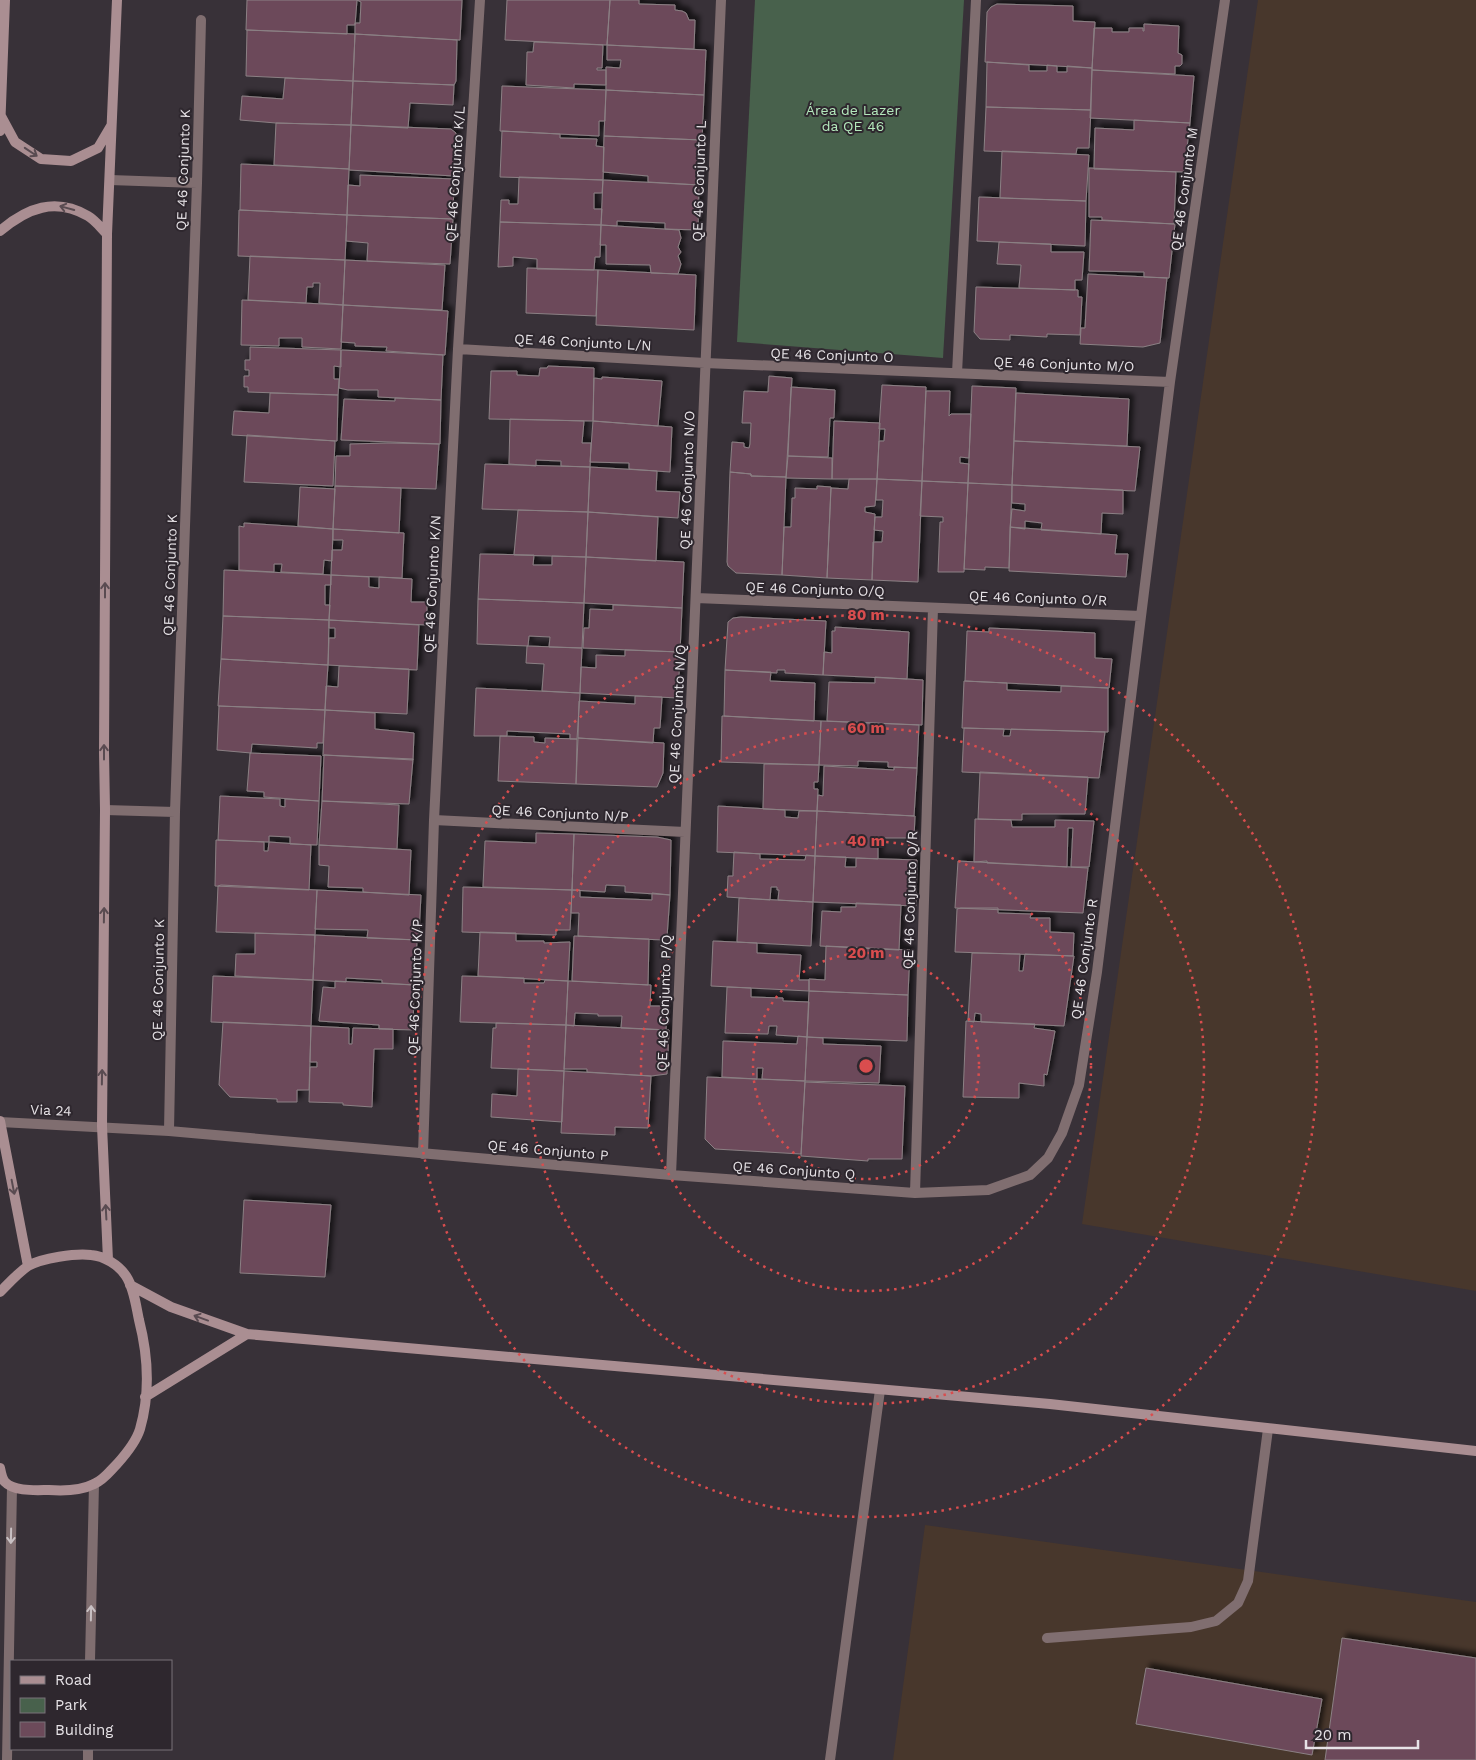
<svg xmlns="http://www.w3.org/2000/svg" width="1476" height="1760" font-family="'Work Sans',sans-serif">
  <defs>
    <filter id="shadow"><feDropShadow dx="4.5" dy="-4.5" stdDeviation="2.5" flood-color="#0009"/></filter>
  </defs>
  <rect width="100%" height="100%" fill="#383138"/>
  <path fill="#48372c" d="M1258,0h218v1291l-394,-67z
    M925,1525l551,77v158h-583z"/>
  <path fill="#48614c" d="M755,0h209l-21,358 -206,-16z"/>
  <path fill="#6c4a5a" stroke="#8b8084" filter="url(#shadow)" d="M247,0h110l-2,25h-8v9l-101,-4z
    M357,0h105l-2,40 -105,-6v-11h5l1,-21z
    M507,0h103l-3,45 -102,-5z
    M610,0h29v4l36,1v5l7,1 4,2 3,7h6l-1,29 -87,-4z
    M997,4l76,2v15l22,1 -3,46 -107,-6 2,-50 4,-5z
    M1144,24l35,2 -1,27 4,2v9l-2,2h-5v8l-83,-4 2,-42h18v4h17v-4h14v3h1z
    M247,30l108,4 -2,47 -107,-5z
    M355,34l102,6 -1,41 -2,4 -101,-4z
    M534,42l69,3 -1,23h-5v2h9v15l-32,-1v4l-48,-3 1,-33h6z
    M607,45l99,5 -2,45 -98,-5v-23l14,1 1,-8h-14z
    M987,62l42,3v6h18v-6l10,1v6h10v-6l25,2 -1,42 -105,-3z
    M1092,70l102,6 -4,47 -100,-5z
    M285,78l68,3 -2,44 -75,-2 -36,-3 2,-24 41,3z
    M353,81l101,4 -1,20 -43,-2 -2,25 -57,-3z
    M502,86l104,4 -1,27v4h-6v15l-99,-5z
    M606,90l98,5 -2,45 -98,-4z
    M986,107l105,3 -2,38h-12l-1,6 -92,-3z
    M1134,120l56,3 -6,49 -90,-3 1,-41 39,2z
    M276,123l75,2 -2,44 -75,-4z
    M351,125l100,4 5,4 -2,43 -105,-6z
    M502,131l58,3v4l37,1 -1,7 8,1 -1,33 -103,-3z
    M604,136l97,4 -1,45 -52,-3v-6l-45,-4z
    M1002,151l87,4 -3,46 -86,-3z
    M241,164l108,5 -2,46 -107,-5z
    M1089,168l87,4 -2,52 -72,-4v-3h-13z
    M360,175l94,4 -1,40 -106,-4 1,-30 12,1z
    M519,177l84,3 -1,13h-8v16h8l-1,16 -101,-3 1,-22h8v4h9z
    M603,180l96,5 -1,45 -33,-1v-6l-48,-2v5l-16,-1z
    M979,197l107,4 -1,45 -108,-5z
    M239,210l108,5 -2,45 -107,-4z
    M347,215l106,4 -3,45 -83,-3 1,-18 -22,-2z
    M1091,220l84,4 -6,54 -25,-1v-5l-55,-1z
    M500,222l101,3 -1,32h-5l-1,13 -57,-1v-10l-24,-2v9l-15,1z
    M601,225l78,5 2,8 -3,9 3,5 -3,4 3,8 -3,10 -27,-1 -1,-8 -44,-1v-19h-6z
    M999,242l52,2v8h33l-2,28h-7v10l-56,-2 2,-23 -24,-1z
    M250,256l95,4 -2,45 -24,-2 1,-20h-7v4h-6l-1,16 -58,-3z
    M345,260l100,5 -3,45 -99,-5z
    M527,268l71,2 -2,46 -70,-3z
    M598,270l98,5 -2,55 -98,-5z
    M1088,274l79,4 -7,65 -17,4 -63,-3 1,-16h4z
    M976,287l102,3v7h4l-2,38 -33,-1v3l-37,-2v5l-30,-1 -6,-7z
    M242,300l101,5 -2,44 -39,-2v-9h-23v8l-38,-1z
    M343,305l105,6 -3,44 -59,-4 1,-4 -32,-1v-3l-14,-1z
    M250,347l91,3v17l-7,-1v13h5l-1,16 -90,-3v-5h-4v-11h5v-6h-4v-10h5z
    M341,350l102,5 -2,45 -63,-3v-7h-30l-9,-2z
    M548,366l46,2 -1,53 -104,-2 2,-48h26v4l22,1 1,-8h7z
    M769,376l23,2 -6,99 -35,-1v-2l-21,-2 2,-30 12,1v4l5,1 1,-4 1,-21h-9l2,-32 24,1z
    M602,377l60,4 -4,45 -65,-5 1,-43 8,1z
    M882,385l44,2 -4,94 -45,-2 2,-38h5l1,-12h-6z
    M972,386l44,2 -4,97 -44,-2z
    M791,387l44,3 -1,28h-4l-2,39 -40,-1z
    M926,391h24l-1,25 2,-2h20l-2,44 -9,-1v6l9,1 -1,19 -46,-2z
    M270,393l68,2 -1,46 -105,-6 2,-24 35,2z
    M1016,393l113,6 -2,47 -113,-5z
    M395,398l46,2 -1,44 -99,-4 3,-41 51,2z
    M510,419l74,2 -2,22h9l-1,24 -29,-1v-5l-25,-1v6l-27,-2z
    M593,421l79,6 -2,45 -41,-3v-6l-39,-1z
    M834,421l46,2 -3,56h-45z
    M247,435l88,6 -2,45 -89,-4z
    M1014,441l126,6 -5,44 -123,-6z
    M388,443l51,1 -3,45 -101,-3 1,-30h14v-12z
    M788,456l44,2v21l-46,-1z
    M485,464l105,3 -2,45 -106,-3z
    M590,467l67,4 -1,20 24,1 -2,26 -90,-6z
    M730,472l21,2v2l35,1 -4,98 -46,-2 -8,-7 -1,-4z
    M849,479h28l-2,27 -10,1v5l10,2 -3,66 -45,-2 4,-90 17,1z
    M877,479l45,2 -4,101 -46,-2 1,-38h9l1,-11 -9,-1 1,-13h7l1,-17h-7z
    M922,481l46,2 -4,89h-26l2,-50h3v-5l-23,-1z
    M968,483l44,2 -3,83 -24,-1v3l-21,-1z
    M1012,485l111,5v24l-21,-1 -1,21 -60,-4 1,-7 -17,-2v8l-15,-2 2,-18 13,2v-7l-13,-1z
    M335,486l66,2 -2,45 -66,-4z
    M817,486l14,1 -4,91 -45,-3 2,-48h7l1,-29h3v-10l22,1z
    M300,487l35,2 -2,40 -35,-3z
    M518,510l70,2 -2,45 -72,-2z
    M588,512l70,5 -2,44 -70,-4z
    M244,523l89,6 -1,32 -8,-1 -1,14 -42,-2 1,-8h-8v8l-35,-2v-44l5,1z
    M1010,527l107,8 -2,19h13l-2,23 -117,-6z
    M333,529l71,4 -2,45 -71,-3 1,-25h10l1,-10h-10z
    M480,554l54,1 -1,10h19v-9l34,1 -2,46 -106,-4z
    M586,557l98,5 -2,46 -98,-5z
    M224,570l107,5v10h-6v20h5l-1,15 -106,-4z
    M331,575l38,2v10l10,1v-11l33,2 -1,23h16v23l-98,-5z
    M478,599l106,4 -2,45 -33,-1 1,-10 -21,-1 -1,10 -51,-2z
    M613,605l69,3 -2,44 -97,-4 1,-20h5l1,-19 23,1z
    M223,616l106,4 -1,45 -107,-6z
    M741,617l85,4 -3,54 -38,-2v-3h-8v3l-52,-3 3,-48 5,-4z
    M329,620l90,5 -2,45 -89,-5 1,-27h6v-10h-6z
    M835,627l74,5 -2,47 -84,-4 1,-23 8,1v-22h3z
    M989,628l106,5v25l17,1 -3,29 -144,-7 2,-50 22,1z
    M527,646l55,2 -2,45 -38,-2 2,-27 -18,-1z
    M625,650l55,2 -2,46 -98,-5 1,-26 15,1v-13l29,1z
    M221,659l107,6 -3,45 -107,-4z
    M339,666l70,3 -2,45 -82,-4 1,-24 12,1z
    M725,670l46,2 -1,9 45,2 -1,38 -90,-5z
    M875,677l48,3 -1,45 -95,-4 2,-39 46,1z
    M964,681l43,2v7l54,2v-6l47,2v44l-146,-4z
    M476,688l104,5 -3,46h-7v-5l-63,-3v5h-33z
    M635,696l27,1 -2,31h-6l-1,15 -75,-5 1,-37 56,3z
    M219,706l106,4 -2,33h-6v5l-65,-4 -1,9 -34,-3z
    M325,710l50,3v16l39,4 -1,27 -89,-5 -1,1z
    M722,716l99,5 -2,44 -98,-3z
    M821,721l98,4 -2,43 -29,-1v-5l-30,-1v5l-39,-1z
    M964,728l40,1 -1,7h7l1,-7 94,3 -6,46 -137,-6z
    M500,736l34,1v5l11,1v-5l32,1 -1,45 -78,-3z
    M578,738l86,5 -1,30 -6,14 -81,-3z
    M250,753l71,3 -2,45 -55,-4v-5l-17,-1z
    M324,755l89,4 -4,45 -87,-3z
    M764,764l55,1 -1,17h-4v7h4l-1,22 -54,-2z
    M824,766l70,4v-3l23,1 -3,48 -97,-5 1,-16 5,1z
    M980,772l108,5 -3,37h-63v6l-44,-1z
    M220,796l60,3v7l5,1v-8l34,2 -2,44 -27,-1v-7l-21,-1v6l-51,-2z
    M322,801l77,4 -2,44 -78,-4z
    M718,806l67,4v7l13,1 1,-7h18l-2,45 -98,-4z
    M817,811l98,5 -1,22h-36v21l-63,-3z
    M975,819l36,1 1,7h43v-7l39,1 -5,46h-18l2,-39h-5l-1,39 -80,-4v-2l-13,1z
    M536,833l38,1 -2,56 -89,-3 2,-46 51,2z
    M574,834l83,3 14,3 -1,55 -45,-3v-6l-19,-1 -1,7 -33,-2z
    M216,840l48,2v9h4l1,-9 42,3 -2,45 -94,-4z
    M319,845l92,5 -2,45 -46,-3v-4l-35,-1 1,-21 -10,-1z
    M734,852l26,2v5l45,1 1,-5 9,1 -2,46 -35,-2 1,-10h-2v-3h-6l-1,13 -43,-3 1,-21h5v-4z
    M815,856l31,1 -1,10h11v-9l61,2 -1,46 -103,-4z
    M958,861l130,7 -5,45 -128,-5z
    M221,885l96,5 -2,45 -99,-3 2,-46z
    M463,887l109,3 -2,40h-14v5l-94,-3z
    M317,890l104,5 -2,38 -2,7 -50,-2 1,-8 -53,-1z
    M572,890h8v7l72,3v-7l18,2 -3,42 -4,3 -85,-4 1,-23h-8z
    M739,898l74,4 -2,44 -74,-4z
    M856,903l45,2 -2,45 -79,-4 2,-35 19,1v-5h15z
    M961,908h37v5l33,1 -1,4h20v14l24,1 -1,23 -118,-4 2,-43z
    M480,932l36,1v8h28v2l26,-1 -2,39 -90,-5z
    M255,933l60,2 -2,45 -78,-4 1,-22h19z
    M315,935l102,5 -2,45 -33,-2v-3l-36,-2v4l-33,-2z
    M574,936l75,3 -1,46 -76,-4z
    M713,941l44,2v10l44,2 -2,25h10v11l-98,-5z
    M826,946l84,4 -2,45 -99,-4v-12l16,1z
    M972,953l48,1 -1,17h4l2,-17 49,2 -10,70 -83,-4v-8l-6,-1 -1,9 -6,-1z
    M213,976l100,4 -2,46 -100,-4z
    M462,976l62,2v5h20l1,-3 23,1 -2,44 -106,-3z
    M335,981l79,4 -1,45 -34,-1v-4l-60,-4 4,-34 12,1z
    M568,981l83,4 -1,21h17l-1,24 -45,-2 1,-12h-24v-2l-23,-1 -1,13 -8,-1z
    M727,987l24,1v9l32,1v3l26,1 -2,35 -31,-2 1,-9h-8l-1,8 -43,-1z
    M809,991l99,4 -1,46 -100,-4z
    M966,1021l69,3 -1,4 21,3 -8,44 -3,-1v12l-25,-3v15l-56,-1z
    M223,1022l88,4 -2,64h-12v12h-20v-3l-47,-2 -11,-12z
    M496,1023l70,2 -2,46 -73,-3 2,-40h3z
    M566,1025l103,5 -2,44 -16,2 -64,-4v-3h-23z
    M311,1026l38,2v16h3l1,-16 40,1v20h-19l-2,58 -29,-2v-2l-34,-1 1,-35h7v-5h-7z
    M798,1036l9,1 -2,44 -43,-2 1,-11h-6v11l-35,-2 1,-36 74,3z
    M807,1037l16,1v6l58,2 -2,37 -74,-2z
    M518,1069l46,2 -2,51 -71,-5 1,-23 25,2z
    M564,1071l87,5 -3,52 -33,-1v8l-54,-2z
    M707,1077l98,4 -4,73 -86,-5 -10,-10z
    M805,1082l100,4 -3,73h-34v2l-67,-5z
    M244,1200l87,5 -6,72 -85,-4z
    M1342,1638l134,20v102h-151z
    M1146,1668l176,31 -10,56 -176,-31z"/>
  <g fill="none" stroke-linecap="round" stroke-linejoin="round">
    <path stroke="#806e70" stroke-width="10" d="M1047,1638l144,-11 25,-6 22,-18 10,-22 20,-152"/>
    <path stroke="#806e70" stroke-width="10" d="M110,180l87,3
      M458,349l247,14 465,19
      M957,373l19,-373
      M696,598l445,18
      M105,810l70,2
      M434,820l251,12
      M0,1122l169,9 502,44 244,18 73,-3 42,-15 18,-17 14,-25 17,-48 18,-113 73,-590 55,-382
      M169,1131l6,-319 22,-629 4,-163
      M423,1154l11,-334 24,-471 22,-349
      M671,1175l50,-1175
      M915,1193l18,-585
      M90,1661l4,-177
      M7,1760l5,-273
      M88,1760v-11
      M830,1760l50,-370"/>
    <path stroke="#aa8e92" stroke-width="10" d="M1,116l14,26 26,17 30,2 27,-13 13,-22
      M0,131l5,-131
      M0,231c27,-23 55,-34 88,-15 7,4 13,12 19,18
      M0,1121l28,145
      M108,1260l-6,-134 3,-316 -1,-59 3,-517 10,-234
      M130,1285l41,22 76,27 803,70 426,47
      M0,1292c9,-9 18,-19 28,-26 14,-8 48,-13 63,-11 13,1 28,10 35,21 8,12 10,30 13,44 9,35 11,74 1,109 -4,13 -14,25 -23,35 -7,7 -13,16 -23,20 -12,6 -31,7 -45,6 -12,0 -35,2 -44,-8 -3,-3 -4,-9 -5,-14
      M145,1397l102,-63"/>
  </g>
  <defs><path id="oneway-shaft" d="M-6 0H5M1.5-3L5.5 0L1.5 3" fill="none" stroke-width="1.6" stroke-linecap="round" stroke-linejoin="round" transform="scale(1.25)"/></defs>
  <g stroke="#594b51">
    <use href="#oneway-shaft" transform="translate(31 152) rotate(34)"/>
    <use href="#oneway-shaft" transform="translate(67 208) rotate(-165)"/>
    <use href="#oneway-shaft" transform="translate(105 590) rotate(-90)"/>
    <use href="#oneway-shaft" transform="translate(104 752) rotate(-90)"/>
    <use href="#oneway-shaft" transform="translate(104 915) rotate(-89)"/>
    <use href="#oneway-shaft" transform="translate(102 1077) rotate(-89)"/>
    <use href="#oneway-shaft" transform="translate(13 1187) rotate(79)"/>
    <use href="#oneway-shaft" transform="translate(106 1212) rotate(-93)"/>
    <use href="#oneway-shaft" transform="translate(201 1318) rotate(-160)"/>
  </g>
  <g stroke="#c8c0c3">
    <use href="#oneway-shaft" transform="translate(11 1536) rotate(91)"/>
    <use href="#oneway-shaft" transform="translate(91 1613) rotate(-89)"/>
  </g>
  <g fill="none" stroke="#d94d4e" stroke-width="2.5" stroke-dasharray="2.5 5">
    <circle cx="866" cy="1066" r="113"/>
    <circle cx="866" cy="1066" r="225"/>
    <circle cx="866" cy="1066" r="338"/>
    <circle cx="866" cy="1066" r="451"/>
  </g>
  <g text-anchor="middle" stroke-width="4" stroke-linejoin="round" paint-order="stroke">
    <g font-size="14" fill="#b4e9bc" stroke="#2e272e">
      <text x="853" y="115">Área de Lazer<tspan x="853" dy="16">da QE 46</tspan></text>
    </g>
    <g font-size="14" fill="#e7e3e7" stroke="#2e272e">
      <text transform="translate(183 170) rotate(-88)" y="5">QE 46 Conjunto K</text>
      <text transform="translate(455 174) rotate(-86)" y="5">QE 46 Conjunto K/L</text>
      <text transform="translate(699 181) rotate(-88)" y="5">QE 46 Conjunto L</text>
      <text transform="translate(1184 189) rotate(-82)" y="5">QE 46 Conjunto M</text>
      <text transform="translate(583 342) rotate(3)" y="5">QE 46 Conjunto L/N</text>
      <text transform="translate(832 355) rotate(2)" y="5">QE 46 Conjunto O</text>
      <text transform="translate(1064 364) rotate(2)" y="5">QE 46 Conjunto M/O</text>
      <text transform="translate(687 480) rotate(-88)" y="5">QE 46 Conjunto N/O</text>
      <text transform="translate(170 575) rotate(-88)" y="5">QE 46 Conjunto K</text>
      <text transform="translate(432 584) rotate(-87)" y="5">QE 46 Conjunto K/N</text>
      <text transform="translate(815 589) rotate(2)" y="5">QE 46 Conjunto O/Q</text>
      <text transform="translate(1038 598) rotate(2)" y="5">QE 46 Conjunto O/R</text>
      <text transform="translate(677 714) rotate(-87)" y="5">QE 46 Conjunto N/Q</text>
      <text transform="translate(560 813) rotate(3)" y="5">QE 46 Conjunto N/P</text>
      <text transform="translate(910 900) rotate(-88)" y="5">QE 46 Conjunto Q/R</text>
      <text transform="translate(1084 959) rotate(-82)" y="5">QE 46 Conjunto R</text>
      <text transform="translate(158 980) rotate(-89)" y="5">QE 46 Conjunto K</text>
      <text transform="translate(415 987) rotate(-88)" y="5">QE 46 Conjunto K/P</text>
      <text transform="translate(664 1003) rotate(-88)" y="5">QE 46 Conjunto P/Q</text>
      <text transform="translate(51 1110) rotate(2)" y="5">Via 24</text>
      <text transform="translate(548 1150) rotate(5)" y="5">QE 46 Conjunto P</text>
      <text transform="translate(794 1170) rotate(4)" y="5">QE 46 Conjunto Q</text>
    </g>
  </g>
  <circle cx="866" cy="1066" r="8" fill="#d94d4e" stroke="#2e272e" stroke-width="2.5"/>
  <g font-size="15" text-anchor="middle" font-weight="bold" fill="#d94d4e" stroke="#2e272e" stroke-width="4" stroke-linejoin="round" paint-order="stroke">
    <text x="866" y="620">80 m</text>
    <text x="866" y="733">60 m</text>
    <text x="866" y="846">40 m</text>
    <text x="866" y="958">20 m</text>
  </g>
  <rect x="10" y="1660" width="162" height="90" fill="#2e272e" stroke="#787278"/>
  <rect x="20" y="1676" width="25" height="8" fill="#aa8e92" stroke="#787278"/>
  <text x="55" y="1685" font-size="15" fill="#e7e3e7">Road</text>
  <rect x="20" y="1698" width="25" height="15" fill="#48614c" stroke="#787278"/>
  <text x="55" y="1710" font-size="15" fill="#e7e3e7">Park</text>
  <rect x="20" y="1722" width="25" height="15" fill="#6c4a5a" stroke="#787278"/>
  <text x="55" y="1735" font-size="15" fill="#e7e3e7">Building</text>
  <path d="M1306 1740v8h112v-8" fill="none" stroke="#e7e3e7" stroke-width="2.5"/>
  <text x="1314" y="1740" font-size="15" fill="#e7e3e7" stroke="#2e272e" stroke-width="4" paint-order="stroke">20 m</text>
</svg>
